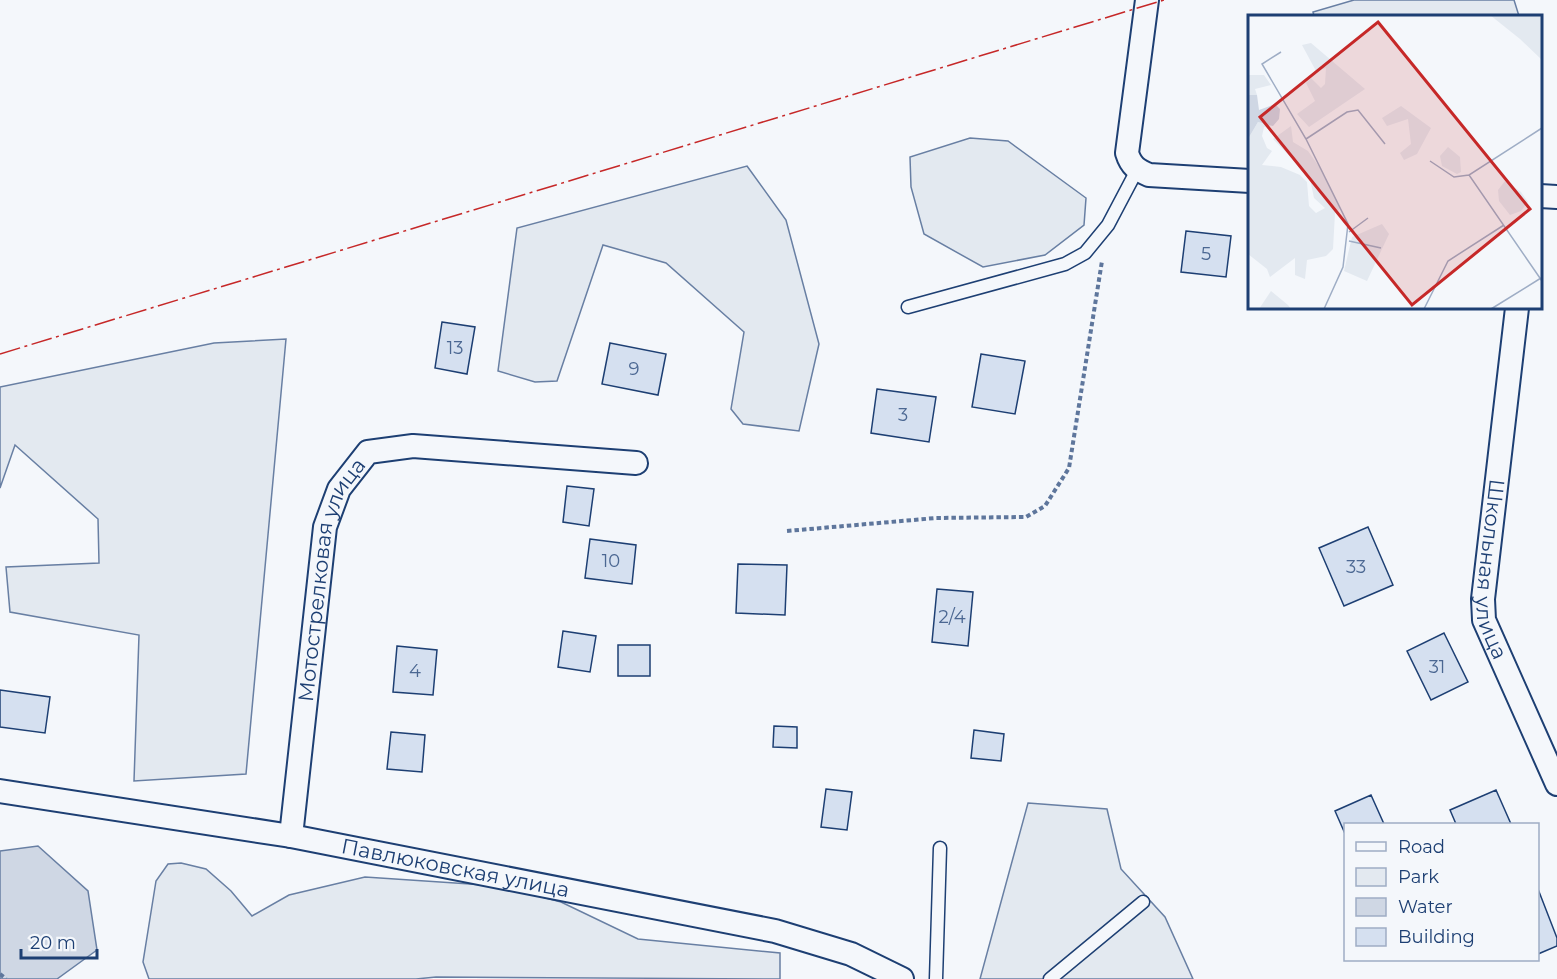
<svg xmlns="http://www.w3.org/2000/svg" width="1557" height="979" font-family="Montserrat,sans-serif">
  <rect width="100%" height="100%" fill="#f4f7fb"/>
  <path fill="#e3e9f0" stroke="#687fa3" stroke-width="1.5" d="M1354,0h160l5,16h-205l-1,-4z
    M970,138l38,3 78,57 -2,27 -39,30 -62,12 -59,-33 -13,-47 -1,-30z
    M747,166l39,54 33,124 -20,87 -56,-7 -12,-15 13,-77 -78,-69 -63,-18 -46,136 -22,1 -37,-11 19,-143z
    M286,339l-40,435 -112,7 5,-146 -129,-23 -4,-45 93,-4 -1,-44 -83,-74 -15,43v-101l214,-44z
    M1028,803l79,6 14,60 44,48 28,62h-213z
    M181,863l25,6 25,22 21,25 37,-21 76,-18 135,9 61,16 77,37 142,14v26l-344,-2 -20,2h-267l-6,-17 13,-81 12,-17z"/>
  <path fill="#cfd7e4" stroke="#687fa3" stroke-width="1.5" d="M38,846l50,45 9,59 -40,29h-57v-128z"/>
  <path fill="#d5e0f0" stroke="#1d3f73" stroke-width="1.5" d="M1186,231l45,5 -5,41 -45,-5z
    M442,322l33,5 -8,47 -32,-6z
    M610,343l56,11 -8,41 -56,-11z
    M981,354l44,7 -10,53 -43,-7z
    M877,389l59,8 -7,45 -58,-9z
    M567,486l27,3 -5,37 -26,-4z
    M1368,527l25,58 -49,21 -25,-58z
    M590,539l46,6 -4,39 -47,-6z
    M738,564l49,1 -2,50 -49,-2z
    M937,589l36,3 -5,54 -36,-4z
    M563,631l33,5 -6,36 -32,-5z
    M1444,633l24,49 -37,18 -24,-49z
    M618,645h32v31h-32z
    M397,646l40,4 -4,45 -40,-3z
    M0,690l50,7 -5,36 -45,-6z
    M774,726l23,1v21l-24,-1z
    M974,730l30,4 -3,27 -30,-3z
    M391,732l34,3 -3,37 -35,-3z
    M826,789l26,3 -5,38 -26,-3z
    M1496,790l15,34h-55l-6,-14z
    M1371,795l13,29h-38v12l-11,-25z
    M1538,889l19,49v8l-19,8z"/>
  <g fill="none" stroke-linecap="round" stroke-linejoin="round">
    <defs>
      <path id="service" d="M908,307l157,-43 20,-11 23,-28 29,-55
        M936,979l4,-131
        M1050,979l93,-77"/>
      <g id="minor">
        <path d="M1147,0l-20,153c4,13 10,17 22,22l101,6"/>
        <path d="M1540,196l17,1"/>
        <path id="s1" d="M1517,308l-34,291 1,21 73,164"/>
        <path id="s2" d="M0,791l291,45 484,95 76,23 51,25"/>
        <path id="s3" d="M291,836l34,-309 14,-38 29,-37 45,-6 223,17"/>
      </g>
    </defs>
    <use href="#service" stroke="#1d3f73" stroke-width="15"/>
    <use href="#minor" stroke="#1d3f73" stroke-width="26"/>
    <path stroke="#5e769c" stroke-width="4" stroke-dasharray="4.5 3" stroke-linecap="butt" d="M787,531l149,-13 90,-1 19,-11 24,-38 33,-207
      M0,974l6,5"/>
    <use href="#service" stroke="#f4f7fb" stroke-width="12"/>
    <use href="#minor" stroke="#f4f7fb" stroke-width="22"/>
    <path stroke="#c62828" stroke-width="1.5" stroke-dasharray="21 4.5 3 4.5" stroke-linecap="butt" d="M0,354l1164,-354"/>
  </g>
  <g text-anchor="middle" stroke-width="4.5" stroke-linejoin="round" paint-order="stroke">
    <g font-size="18" fill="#4b6792">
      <text x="1206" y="260">5</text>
      <text x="455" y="354">13</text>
      <text x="634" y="375">9</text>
      <text x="903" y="421">3</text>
      <text x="611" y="567">10</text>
      <text x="1356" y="573">33</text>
      <text x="952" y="623">2/4</text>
      <text x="1437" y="673">31</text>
      <text x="415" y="677">4</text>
    </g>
    <g font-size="21" fill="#1d3f73" stroke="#f4f7fb">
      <text dy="7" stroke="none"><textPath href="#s1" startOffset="264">Школьная улица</textPath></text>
      <text dy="7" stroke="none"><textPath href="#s3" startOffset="261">Мотострелковая улица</textPath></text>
      <text dy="7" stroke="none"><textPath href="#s2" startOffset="462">Павлюковская улица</textPath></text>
    </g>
  </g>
  <g transform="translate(1248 15)">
    <rect width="294" height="294" fill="#f4f7fb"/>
    <path d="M242,0h52v45l-22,-21zM63,28l54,46 -56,38 -12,-13 18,-13 -9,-18 5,-5 10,10 4,-4 1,-16 -10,3 -14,-26zM0,60h16l7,10 -16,4 2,6h-9zM153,91l30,22 -14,26 -13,6 -4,-7 11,-9 -3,-25 -21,7 -5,-8zM10,107l15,4 -9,1 -2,9 5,12 5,3 -10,14 19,2 19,8 7,7 2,24 7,7 9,-5 -11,-10 -4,-19 -7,-9 -30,-31 18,-13 2,16 15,9 12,17 20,41 -5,4 -2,36 -7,7 -19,4 -2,19 -10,-4v-17l-25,19 -3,-8 -19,-15v-115zM200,132l12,10 1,15 -4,2 -15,-8 -2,-10zM257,166l16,11 7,10 -7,9 -11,4 -11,-14 -1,-11zM134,209l7,10 -22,47 -23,-10 8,-34zM23,276l17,14 3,4h-32z" fill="#e3e9f0"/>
    <path d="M0,80h9l2,15 16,-6 5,5 -1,10 -6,7 -15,-4 -10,17z" fill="#cfd7e4"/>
    <path fill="none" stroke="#9eadc5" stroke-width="1.5" d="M33,37l-19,12 44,75 42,85 -5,43 -19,42M294,113l-73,47 73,106M58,124l41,-27 11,-2 27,34M182,146l24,16 15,-2M101,217l19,-14M101,226l32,7M176,294l24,-48 56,-36M243,294l50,-31"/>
    <path fill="#c62828" fill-opacity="0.15" stroke="#c62828" stroke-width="3" d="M130,7l152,187 -118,96 -152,-188z"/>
    <rect width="294" height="294" fill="none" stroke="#1d3f73" stroke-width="3"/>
  </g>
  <rect x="1344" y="823" width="195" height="138" fill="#f4f7fb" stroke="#9eadc5" stroke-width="1.5"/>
  <rect x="1356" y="842" width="30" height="9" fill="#f4f7fb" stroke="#9eadc5" stroke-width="1.5"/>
  <text x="1398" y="853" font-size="18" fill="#1d3f73">Road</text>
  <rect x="1356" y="868" width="30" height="18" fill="#e3e9f0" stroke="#9eadc5" stroke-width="1.5"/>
  <text x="1398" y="883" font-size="18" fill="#1d3f73">Park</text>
  <rect x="1356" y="898" width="30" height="18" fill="#cfd7e4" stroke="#9eadc5" stroke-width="1.5"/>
  <text x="1398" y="913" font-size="18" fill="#1d3f73">Water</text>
  <rect x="1356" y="928" width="30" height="18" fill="#d5e0f0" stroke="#9eadc5" stroke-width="1.5"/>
  <text x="1398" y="943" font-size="18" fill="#1d3f73">Building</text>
  <path d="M21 949v9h76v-9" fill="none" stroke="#1d3f73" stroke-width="3"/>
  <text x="30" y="949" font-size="18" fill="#1d3f73" stroke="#f4f7fb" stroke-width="4.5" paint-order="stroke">20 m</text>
</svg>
